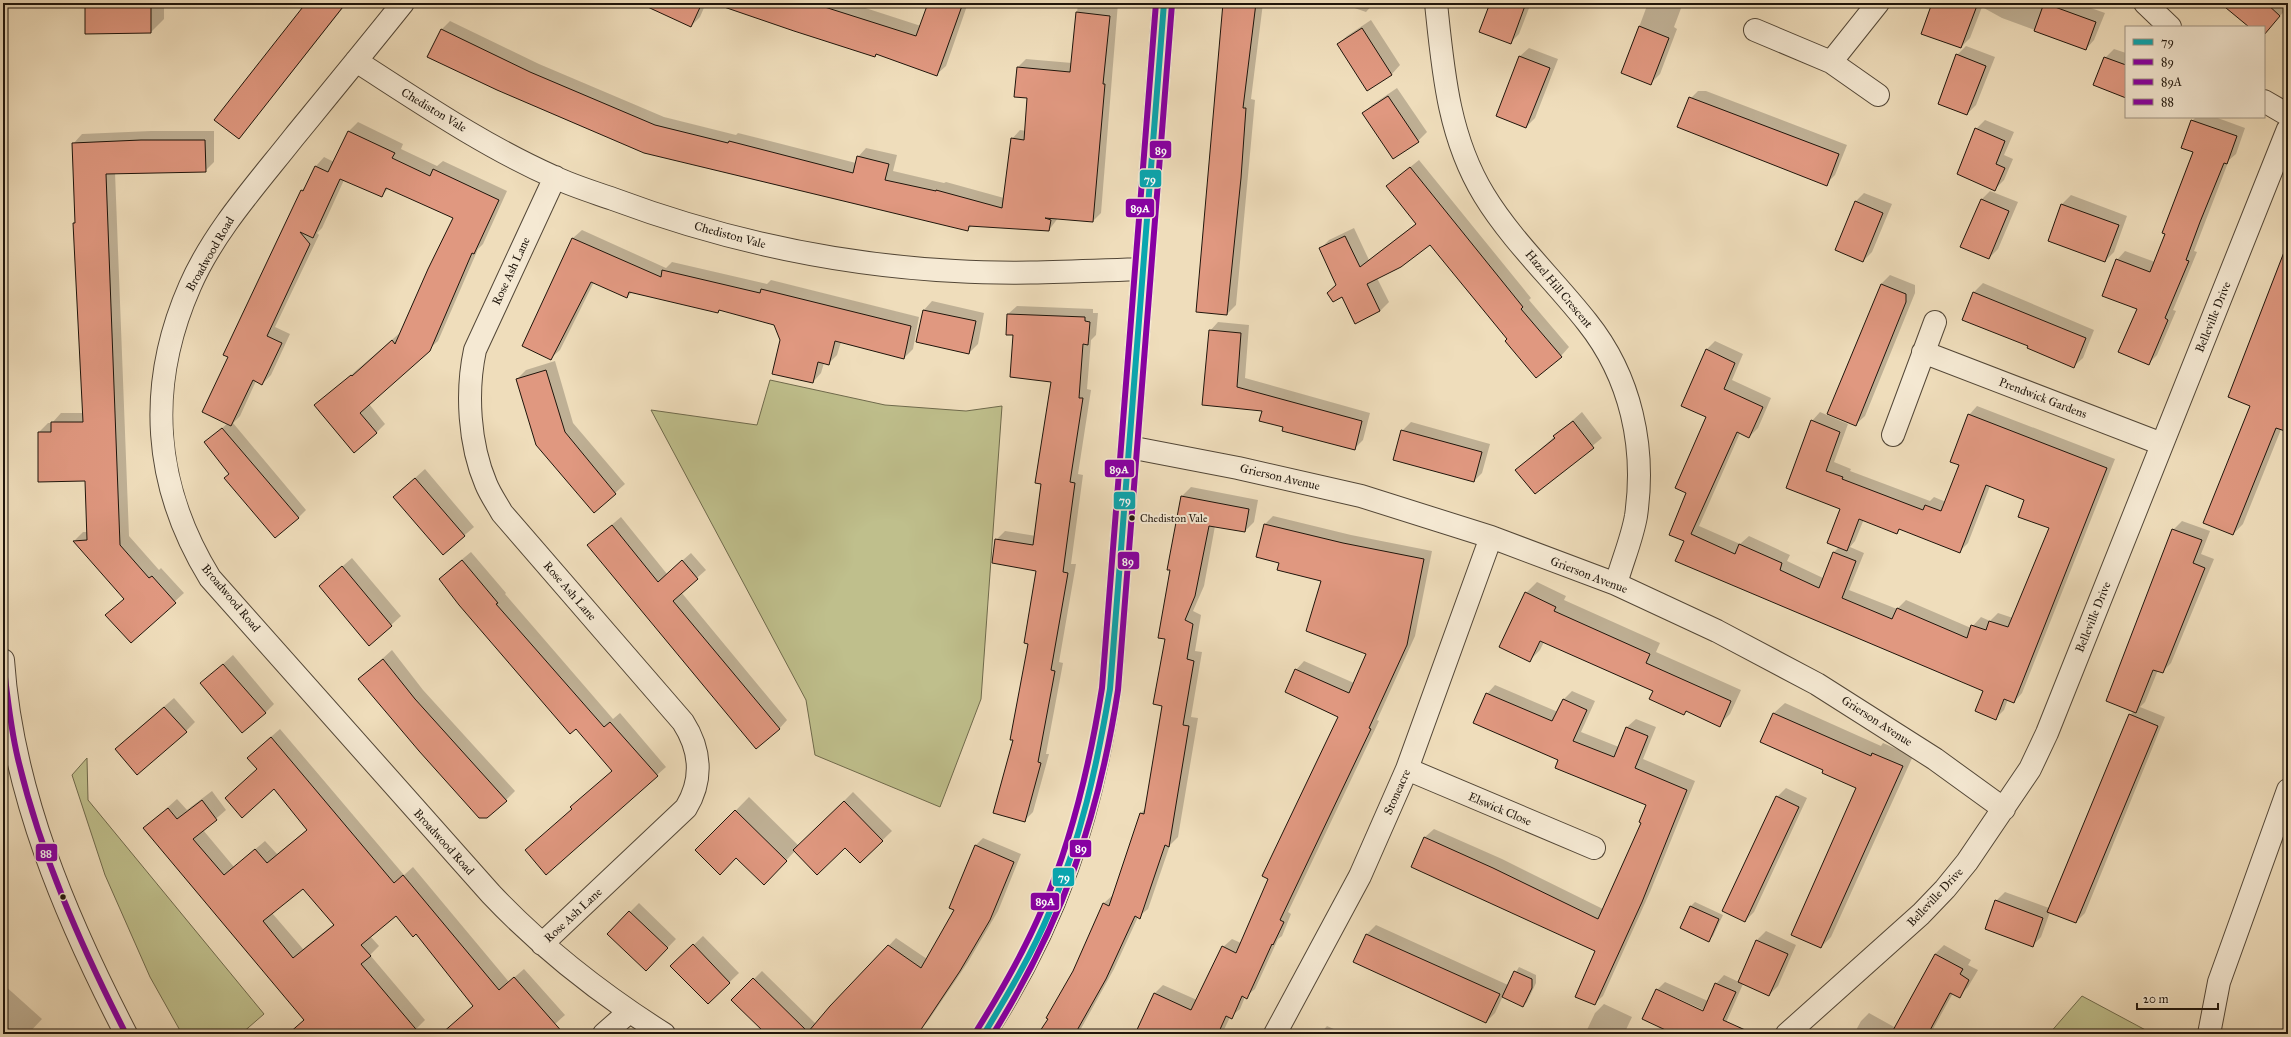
<svg xmlns="http://www.w3.org/2000/svg" width="2291" height="1037" font-family="'IM FELL Great Primer',serif">
  <rect width="100%" height="100%" fill="#efddbb"/>
  <filter id="stains"><feTurbulence type="fractalNoise" baseFrequency=".005" numOctaves="4"/><feColorMatrix values="0 0 0 0 .2 0 0 0 0 .09 0 0 0 0 .02 0 0 0 .5 -.17"/></filter>
  <radialGradient id="worn" r=".72"><stop offset=".6" stop-color="#630" stop-opacity="0"/><stop offset="1" stop-color="#630" stop-opacity=".3"/></radialGradient>
  <path fill="#bfbf8c" stroke="#6f6a4c" d="M770,380l115,25 81,6 36,-5 -21,293 -41,108 -125,-52 -9,-55 -155,-290 106,15z
    M87,758l1,42 176,214 -23,20h-59l-32,-57 -45,-102 -33,-100z
    M2082,996l71,38h-104z"/>
  <path fill="#0003" fill-rule="evenodd" d="M86,3h78v16l-13,13z
    M307,3h40l-108,135z
    M642,3h64l-6,14 -9,9z
    M743,3h107l71,23 10,-23h37l-22,63 -9,8 -60,-20 -2,2z
    M1078,3h40l-17,210 -8,8 -35,-3 -9,12 -76,-5 -6,5 -323,-78 -203,-122 9,-9 89,43 125,53 72,18 2,-2 118,30 2,-6 8,-9 31,7 -4,16 51,12 2,-1 58,16 8,-59 8,-9 6,1 2,-34 -10,-30 8,-8 46,4z
    M1225,3h38l-12,96 4,1 -19,205 -9,9 -15,-159 3,-67z
    M1340,3h34l-8,9z
    M1491,3h40l-12,31 -9,9z
    M1648,3h35l-9,24 3,2 -17,45 -9,9 -29,-10z
    M1933,3h144l28,10 -11,27 -8,9 -84,-31 -20,-11 -12,31 -9,9z
    M2221,3h63l4,4 -24,27v-7h-14z
    M1371,20l29,45 -8,9 -25,16 -29,-46 9,-8z
    M1966,46l29,11 -19,48 -9,9 -10,-59z
    M1529,48l29,11 -23,59 -9,9 -6,-71z
    M2114,49l12,4v44l-21,-39z
    M1397,88l30,44 -9,9 -55,-27 9,-9z
    M1698,91h8l141,54 -12,30 -9,9 -137,-84z
    M2196,117h19l30,11 -9,26 -7,6 -35,91 3,1 -24,58 3,1 -19,44 -9,9 -10,-56 -21,-48 8,-9 30,11 40,-110 -3,-31z
    M1985,120l29,12 -10,23 9,4 -9,21 -9,9 -19,-60z
    M358,122l45,22 -2,5 36,17 6,-5 64,30 -24,53 -5,5 -40,92 -69,63 16,20 -9,9 -60,-28 85,-73 53,-115 -65,-29 -8,8 -37,-16 -22,48 -5,5 2,2 -44,92 15,7 -19,41 -9,9 -6,-3 -16,35 -7,7 73,87 -8,8 -68,-44 -16,-39 14,-12 1,-67 73,-166 5,-5 9,-19 8,-9 10,5 15,-31z
    M151,131h63v31l-9,9 -90,1 14,364 30,34 2,-2 23,25 -53,48 -24,-26 18,-17 -51,-57 9,-9h4l-1,-52 -47,-48 9,-9h4l9,-10h22l-9,-190 2,-2 -3,-77 9,-10z
    M1419,160l112,138 -2,2 40,47 -8,9 -53,-17 -77,-95 -54,34 12,24 -9,9 -25,11 -13,-26 -14,-3 9,-9 -17,-35 9,-9 25,-12 15,32 48,-37 -30,-37z
    M1990,191l28,11 -20,47 -9,9 -8,-58z
    M1864,193l28,11 -20,48 -9,9 -8,-59z
    M2071,195l56,21 -13,36 -9,9 -56,-20 13,-37z
    M582,230l84,38 6,-6 95,22 4,-4 148,37 -6,32 -9,9 -63,-16 -4,13 -9,9 -4,-1 -3,10 -8,9 -32,-42 -6,-16 -54,-15 -3,3 -86,-20 -5,5 -33,-15 -34,68 -9,8 -27,-13 49,-107z
    M2288,241v171l-45,112 -10,10 18,-128 -22,-9z
    M1890,275l25,10v8l-50,123 -9,8 25,-140z
    M1983,283l111,47 -11,28 -9,8 -45,-20 -66,-27 11,-27z
    M932,301l52,12 -6,31 -9,9 -45,-43z
    M1017,306l76,3v4h5l-2,22 -5,5 -4,49 4,1 -13,84 5,1 -12,89h5l-17,98 4,1 -17,91h3l-16,58 -9,9 -10,-82 15,-96 8,-73 -41,-30 9,-9 31,5 16,-155 -38,-47 -6,-20z
    M1218,322l31,3 -4,53 125,35 -7,27 -8,8 -71,-21 -21,-17 -60,-6 7,-73z
    M1715,341l28,13 -11,26 39,18 -13,30 -9,9 -9,-4 -41,93 41,18 9,-8 41,19 -3,6 36,17 11,-26 5,-5 2,-39 -54,-20 25,-67 8,-9 28,12 -14,38 17,7 -1,2 80,30 4,-4 12,5 14,-37 9,-50 8,-9 138,53 -93,234 -8,9 -6,-3 -4,11 -9,9 -11,-29 -298,-149 1,-48 20,-77 -1,-66zM1990,486l35,14 25,28 -37,90 -15,-5 -8,8 -9,-4 -10,11 -65,-28 -9,9 -48,-19 15,-37 -14,-6 5,-6 9,-22 33,14 4,-5 58,24 9,-9z
    M555,361l18,62 52,61 -31,28 -77,-133 9,-9z
    M1582,412l20,26 -67,55 -18,-23z
    M1411,422l79,22 -8,29 -8,8 -72,-50z
    M425,469l49,58 -31,27 -49,-57z
    M1191,487l67,13 -4,22 -9,9 -30,-5 -11,60 -11,25 8,4 -6,36 7,1 -11,65 7,1 -20,119 -8,8 -22,64 -10,8 -24,52 -36,65h-39l11,-15 23,-47 31,-69 9,-8 28,-82 5,-5 17,-103 8,-136 11,-73z
    M1273,516l78,19 81,16 -17,85 -38,84 2,1 -91,191 3,2 -9,22 -4,3 -23,50 -10,8 -5,12 -10,8 -8,17h-83l16,-41 8,-8 34,15 26,-53 9,-8 9,4 99,-227 -44,-46 8,-9 50,22 13,-29 -44,-74 -43,-18 -15,-38z
    M621,517l46,57 24,-21 15,17 -25,22 106,128 -8,9 -191,-184z
    M2182,521l28,10 -9,23 13,5 -43,104 -9,9 -4,-2 -13,32 -5,5 25,10 -80,196 -9,9 -26,-10 -9,25 -9,9 -36,-45 9,-9 44,16 81,-193 4,-4 39,-181z
    M471,552l35,41 -1,1 108,125 7,-6 46,54 -9,8 -84,34 -2,-2 41,-36 -163,-201z
    M352,558l49,58 -32,29 -49,-59z
    M1537,582l29,14 -2,4 96,43 -4,9 85,38 -11,24 -11,11 -32,-14 -3,2 -30,-22 -110,-49 -4,8 -11,11 -3,-68z
    M392,650l31,40 92,101 -9,9 -146,-121z
    M233,655l41,49 -9,9 -63,-30z
    M1495,685l63,27 5,-12 9,-9 23,10 -14,31 38,15 8,-20 9,-8 20,8 -13,32 52,22 -45,111 -47,104 -9,8 2,-54 -171,-113 9,-8 68,30 101,50 39,-87 5,-17 -87,-46 -73,-65z
    M174,698l21,24 -9,9 -61,9z
    M1785,703l96,43 2,-3 30,13 -82,181 -10,10 36,-159 -32,-18 -63,-29 12,-28z
    M280,729l124,146 9,-8 96,115 15,-13 41,46 -10,9 -11,10h-80l10,-28 -58,-73 -20,-18 -26,21 9,10 -9,9 55,65 -14,14h-123l17,-15 -160,-191 32,-29 10,11 25,-19 14,19 -23,20 31,37 31,-26 12,13 31,-25 -51,-60v-20zM303,887l31,37 -31,25 -31,-36z
    M1786,788l21,10 -53,114 -9,9 32,-124z
    M853,792l39,39 -32,31 -15,-15 -50,4 -31,33 -28,-27 -39,-7 52,-53 50,49z
    M983,838l38,16 -23,57 -30,51 -40,59 -11,13h-150l-34,-34 29,-29 54,53 80,-86 31,21 28,-50 20,-63z
    M1695,902l28,13 -10,21 -4,4 -28,-12 10,-22z
    M639,903l37,36 -30,31 -38,-36z
    M1376,925l132,60 11,-18 17,8v8l-9,19 -4,4 -20,-10 -8,17 -9,9 -131,-61 12,-27z
    M1766,931l30,14 -18,41 -9,9 -26,-11 -22,50h-44l-20,-44 8,-8 43,19 8,-17 8,-9 15,7 18,-42zM1659,990l49,22 -1,2 -48,-22z
    M703,936l36,37 -31,30 -36,-37z
    M1944,945l27,15 -3,5 10,5 -10,17 -9,9 -6,-3 -20,36 -4,5h-12l18,-80z
    M3,984l39,35 -14,15h-25z
    M1604,1004l28,13 -8,17h-39l10,-21z
    M1869,1013l27,15 -4,6h-38l7,-13z
    M1327,1026l18,8h-25z"/>
  <path fill="#e09880" stroke="#1f150b" fill-rule="evenodd" d="M85,3h66v30l-66,1z
    M306,3h40l-107,136 -25,-19z
    M639,3h63l-11,24z
    M725,3h87l104,33 12,-33h35l-26,73 -61,-22 -1,3 -81,-26 -70,-24z
    M1223,3h33l-13,105h3l-5,70 -14,137 -31,-3z
    M1490,3h36l-15,41 -32,-12z
    M1932,3h46l-17,45 -40,-14z
    M2044,3l52,19 -10,28 -52,-19z
    M2220,3h46l14,13 -16,19v-8h-15z
    M1076,12l34,4 -7,68h2l-12,138 -48,-4 6,2 -2,11 -80,-5 -1,5 -324,-78 -147,-63 -70,-33 14,-28 89,43 125,53 73,18 1,-2 124,32 4,-17 32,8 -4,16 51,11v-1l66,18 9,-70 13,2 3,-42 -13,-1 3,-30 53,5z
    M1639,26l30,12 -18,47 -30,-12z
    M1362,28l30,47 -25,16 -30,-47z
    M1956,54l30,12 -19,49 -29,-11z
    M1519,56l31,12 -24,60 -30,-12z
    M2104,57l22,8v33l-33,-13z
    M1388,96l31,46 -26,17 -31,-46z
    M1689,97l150,57 -12,32 -150,-59z
    M2191,120l46,16 -10,28 -3,-1 -24,59 -14,38 3,1 -24,57 3,2 -19,45 -31,-13 19,-43 -35,-13 14,-37 34,13 15,-38 -3,-1 31,-81 -12,-4z
    M1975,128l30,13 -9,23 9,4 -10,23 -38,-17z
    M348,131l47,22 -3,5 38,18 3,-7 66,31 -25,54 -2,-1 -42,98 -70,62 17,20 -23,20 -40,-48 37,-30 1,1 40,-36 3,4 33,-75 25,-51 -67,-30 -4,9 -42,-18 -27,59 -13,-6 10,12 -43,92 15,7 -20,42 -9,-5 -22,46 -29,-14 26,-55 -5,-2 78,-165 2,1 12,-25 13,6z
    M141,140h64l1,32 -100,2 14,371 29,33 3,-2 24,27 -45,40 -26,-28 19,-16 -51,-58 14,-1 -2,-59 -47,1v-50h13v-10h32l-10,-199h2l-3,-80z
    M1410,167l113,140 -2,2 41,48 -26,21 -31,-37 2,-2 -77,-94 -29,22 -34,17 13,27 -25,13 -13,-27 -9,5 -6,-9 9,-8 -17,-37 26,-12 15,31 56,-43 -30,-38z
    M1981,199l28,12 -20,48 -29,-12z
    M1855,201l28,12 -20,49 -28,-12z
    M2061,204l58,21 -14,37 -57,-21z
    M572,238l89,39 1,-7 98,23 1,-4 150,37 -7,33 -69,-18 -6,24 -11,-3 -5,21 -41,-9 8,-34 -6,-15 -55,-15 -1,3 -89,-21 -2,6 -36,-16 -40,78 -29,-14z
    M2286,247l2,1v184l-12,-4 -43,107 -30,-12 47,-117 -22,-9z
    M1881,284l25,10v8l-50,124 -29,-12z
    M1973,292l113,46 -12,30 -47,-20 1,-2 -66,-26z
    M923,310l53,11 -7,33 -53,-12z
    M1007,314l78,3v4l5,1 -2,23 -5,-1 -4,54h4l-13,84 5,1 -12,89 5,1 -17,97 4,1 -17,91 3,1 -16,59 -32,-9 20,-73h-3l18,-96 -4,-1 12,-72 -44,-8 3,-24 38,6 8,-61 -6,-1 16,-101 -41,-5 3,-42h-7z
    M1209,330l32,3 -4,54 125,34 -7,29 -73,-19 1,-4 -24,-6 3,-10 -60,-6z
    M1706,349l29,14 -11,26 39,18 -14,31 -12,-6 -46,102 44,20 4,-10 43,19 -2,7 39,18 14,-36 23,9 -14,37 50,21 5,-11 70,30 4,-13 15,5 3,-9 19,6 41,-99 -31,-11 6,-17 -38,-15 -26,68 -61,-24 -2,5 -38,-15 -12,32 -20,-8 13,-34 -54,-21 25,-68 29,12 -14,39 17,6 -1,2 81,31 2,-5 16,6 18,-46 -9,-3 18,-48 139,54 -93,235 -10,-4 -8,21 -21,-9 8,-20 -308,-130 9,-20 -15,-6 17,-42 -11,-5 31,-71 -25,-11z
    M546,370l19,62 51,62 -22,19 -58,-68 -20,-66z
    M1573,421l21,27 -59,46 -20,-24 40,-32 -2,-2z
    M222,428l77,90 -24,20 -51,-60 5,-4 -25,-32z
    M1401,430l81,22 -8,30 -81,-22z
    M415,478l50,58 -22,19 -50,-58z
    M1181,496l68,13 -4,23 -36,-6 -14,70 -10,24 8,4 -6,35 7,2 -11,64 6,1 -20,121 -4,-2 -25,74 -5,-3 -29,63 -31,55h-37l10,-15 -2,-1 27,-47 30,-68 6,3 31,-93 4,1 18,-108 -9,-2 12,-65 -7,-1 12,-68h-3z
    M1264,524l79,19 81,16 -17,86 -38,83 2,1 -91,191 4,2 -11,23 -1,-1 -25,55 -5,-3 -10,23 -6,-3 -8,18h-83l19,-41 37,17 31,-64 14,7 32,-74 -6,-3 76,-159 -53,-25 10,-23 54,24 17,-39 -60,-23 15,-50 -44,-11 2,-7 -23,-6z
    M612,525l46,57 24,-22 16,19 -25,22 107,128 -24,20 -169,-204z
    M2172,529l30,11 -9,23 12,5 -42,105 -10,-3 -17,43 -30,-12z
    M462,560l36,43 -2,1 108,123 6,-5 48,54 -112,99 -21,-25 47,-41 -2,-2 42,-36 -36,-42 -6,5 -111,-129 -20,-26z
    M342,566l50,60 -23,20 -50,-60z
    M1525,592l31,15 -2,4 96,43 -4,9 85,38 -11,26 -34,-16 -2,4 -35,-16 4,-8 -113,-50 -10,21 -31,-15z
    M383,659l32,40 92,102 -20,17h-8l-60,-67 -61,-72z
    M223,664l43,49 -24,20 -42,-50z
    M1486,693l66,28 11,-22 24,11 -14,31 41,16 12,-30 22,9 -13,32 52,22 -45,112 -47,103 -20,-8 20,-46 -184,-84 13,-30 69,31 105,51 43,-96 -2,-1 7,-17 -91,-37 3,-8 -85,-37z
    M164,707l23,25 -50,43 -22,-26z
    M1773,713l98,43 1,-3 31,13 -82,182 -30,-13 65,-147 -34,-15 1,-3 -63,-28z
    M2129,714l29,12 -82,197 -29,-11z
    M271,737l123,146 9,-8 96,115 15,-13 50,57h-123l32,-28 -57,-72 -3,3 -17,-21 -35,29 10,11 -10,8 59,70h-132l16,-14 -161,-192 25,-20 9,11 25,-19 15,20 -24,19 31,36 31,-26 12,14 40,-33 -33,-41 -32,29 -17,-20 32,-29 -10,-11zM303,889l31,36 -41,33 -30,-37z
    M1776,796l23,11 -54,115 -23,-11z
    M844,801l39,40 -23,22 -15,-15 -28,27 -24,-25z
    M735,810l52,51 -23,24 -28,-27 -16,17 -25,-25z
    M975,845l39,17 -24,58 -30,51 -42,63h-152l-35,-34 22,-22 55,54 22,-26 58,-61 33,23 33,-58 -5,-2z
    M1995,900l48,18 -10,29 -48,-18z
    M1690,906l29,13 -10,23 -29,-14z
    M629,911l39,37 -22,23 -39,-37z
    M1366,934l134,60 -14,29 -133,-61z
    M1756,940l32,14 -19,42 -31,-14z
    M693,944l37,39 -22,21 -38,-38z
    M1935,954l28,15 -3,5 9,6 -9,18 -10,-5 -22,41h-37z
    M1514,971l18,8v9l-9,19 -21,-10z
    M1715,983l21,9 -13,28 31,14h-80l-32,-15 14,-30 47,22z"/>
  <g fill="none" stroke-linecap="round" stroke-linejoin="round">
    <defs>
      <path id="minor" d="M403,3c-36,45 -73,90 -109,134 -37,47 -80,94 -104,149 -44,100 -37,199 20,292l281,316c51,54 110,100 173,140
        M1436,3c7,67 12,133 48,192 28,46 70,85 103,127 44,55 59,125 49,194 -4,23 -14,46 -20,68
        M2145,3l25,24
        M1755,30l76,32 47,33
        M356,61c64,41 128,85 198,116 19,9 39,15 59,22 110,41 225,66 342,72 62,4 126,0 188,-2
        M1831,62l47,-59
        M2264,101l24,14
        M1923,352l239,92
        M1893,435l42,-113
        M1129,447l109,21 123,28 130,41 125,47 101,47 100,53 118,75 69,50
        M3,660c9,132 63,258 123,374
        M1407,769l187,79
        M542,944l144,-136c17,-28 15,-58 -3,-86l-181,-209c-5,-9 -12,-19 -16,-29 -17,-40 -20,-92 -11,-134l80,-173
        M604,1034l25,-22
        M984,1034c72,-110 107,-215 126,-345l54,-686
        M1275,1034l85,-158 47,-107 84,-232
        M1787,1034l134,-120 24,-25 22,-27 63,-93 17,-36 241,-604
        M2209,1034l10,-52 69,-192"/>
    </defs>
    <use href="#minor" stroke="#534737" stroke-width="24"/>
    <use href="#minor" stroke="#f5e9d3" stroke-width="22"/>
    <defs>
      <path id="bus-1" d="M984,1034c24,-40 48,-80 66,-123 31,-71 47,-146 60,-222l54,-686"/>
      <path id="bus-2" d="M993,1034c70,-113 105,-214 125,-344l54,-686"/>
      <path id="bus-3" d="M977,1030c25,-40 48,-80 66,-123 30,-70 47,-144 59,-219l54,-685"/>
      <path id="bus-4" d="M3,660c4,33 7,66 15,99 23,97 63,187 108,275"/>
    </defs>
    <use href="#bus-1" stroke="#f5e9d3" stroke-width="9"/>
    <use href="#bus-2" stroke="#f5e9d3" stroke-width="9"/>
    <use href="#bus-3" stroke="#f5e9d3" stroke-width="9"/>
    <use href="#bus-4" stroke="#f5e9d3" stroke-width="9"/>
    <use href="#bus-1" stroke="#09a6af" stroke-width="6"/>
    <use href="#bus-2" stroke="#8800a3" stroke-width="6"/>
    <use href="#bus-3" stroke="#8800a3" stroke-width="6"/>
    <use href="#bus-4" stroke="#8800a3" stroke-width="6"/>
  </g>
  <g fill="#1f150b" stroke="#f5e9d3" stroke-width="1.5">
    <circle cx="1132" cy="518" r="3.5"/>
    <circle cx="63" cy="897" r="3.5"/>
  </g>
  <g text-anchor="middle" stroke-width="4" stroke-linejoin="round" paint-order="stroke">
    <g font-size="11" fill="#1f150b" stroke="#f5e9d3" text-anchor="start">
      <text x="1140" y="522">Chediston Vale</text>
    </g>
    <g font-size="12" fill="#1f150b" stroke="#f5e9d3">
      <text transform="translate(434 110) rotate(31)" y="4">Chediston Vale</text>
      <text transform="translate(730 235) rotate(15)" y="4">Chediston Vale</text>
      <text transform="translate(210 254) rotate(-60)" y="4">Broadwood Road</text>
      <text transform="translate(511 271) rotate(-65)" y="4">Rose Ash Lane</text>
      <text transform="translate(1559 289) rotate(50)" y="4">Hazel Hill Crescent</text>
      <text transform="translate(2213 317) rotate(-68)" y="4">Belleville Drive</text>
      <text transform="translate(2043 398) rotate(21)" y="4">Prendwick Gardens</text>
      <text transform="translate(1280 477) rotate(13)" y="4">Grierson Avenue</text>
      <text transform="translate(1589 575) rotate(21)" y="4">Grierson Avenue</text>
      <text transform="translate(570 591) rotate(49)" y="4">Rose Ash Lane</text>
      <text transform="translate(231 598) rotate(50)" y="4">Broadwood Road</text>
      <text transform="translate(2093 617) rotate(-68)" y="4">Belleville Drive</text>
      <text transform="translate(1877 721) rotate(33)" y="4">Grierson Avenue</text>
      <text transform="translate(1397 792) rotate(-66)" y="4">Stoneacre</text>
      <text transform="translate(1500 809) rotate(23)" y="4">Elswick Close</text>
      <text transform="translate(444 842) rotate(48)" y="4">Broadwood Road</text>
      <text transform="translate(1935 897) rotate(-47)" y="4">Belleville Drive</text>
      <text transform="translate(573 915) rotate(-43)" y="4">Rose Ash Lane</text>
    </g>
  </g>
  <g stroke="#f5e9d3" stroke-width="1.5">
    <rect x="1149" y="140" width="23" height="19" rx="4" fill="#8800a3"/>
    <rect x="1139" y="169" width="23" height="19" rx="4" fill="#09a6af"/>
    <rect x="1125" y="198" width="30" height="20" rx="4" fill="#8800a3"/>
    <rect x="1104" y="459" width="31" height="19" rx="4" fill="#8800a3"/>
    <rect x="1113" y="491" width="23" height="19" rx="4" fill="#09a6af"/>
    <rect x="1117" y="551" width="23" height="19" rx="4" fill="#8800a3"/>
    <rect x="1069" y="839" width="23" height="19" rx="4" fill="#8800a3"/>
    <rect x="35" y="843" width="23" height="19" rx="4" fill="#8800a3"/>
    <rect x="1052" y="867" width="23" height="20" rx="4" fill="#09a6af"/>
    <rect x="1030" y="892" width="30" height="19" rx="4" fill="#8800a3"/>
  </g>
  <g font-size="11" text-anchor="middle" font-weight="bold" fill="#fff">
    <text x="1161" y="154">89</text>
    <text x="1150" y="183">79</text>
    <text x="1140" y="212">89A</text>
    <text x="1119" y="473">89A</text>
    <text x="1125" y="504">79</text>
    <text x="1128" y="565">89</text>
    <text x="1081" y="852">89</text>
    <text x="46" y="857">88</text>
    <text x="1064" y="881">79</text>
    <text x="1045" y="905">89A</text>
  </g>
  <rect width="2291" height="1037" fill="none" stroke="#efddbb" stroke-width="16"/>
  <rect x="4" y="4" width="2283" height="1029" fill="none" stroke="#1f150b" stroke-width="2"/>
  <rect x="8" y="8" width="2275" height="1021" fill="none" stroke="#1f150b"/>
  <rect x="2125" y="26" width="140" height="92" fill="#f5e9d3" stroke="#9f9483"/>
  <rect x="2133" y="39" width="20" height="6" fill="#09a6af" stroke="#9f9483"/>
  <text x="2161" y="46" font-size="12" fill="#1f150b">79</text>
  <rect x="2133" y="59" width="20" height="6" fill="#8800a3" stroke="#9f9483"/>
  <text x="2161" y="66" font-size="12" fill="#1f150b">89</text>
  <rect x="2133" y="79" width="20" height="6" fill="#8800a3" stroke="#9f9483"/>
  <text x="2161" y="86" font-size="12" fill="#1f150b">89A</text>
  <rect x="2133" y="99" width="20" height="6" fill="#8800a3" stroke="#9f9483"/>
  <text x="2161" y="106" font-size="12" fill="#1f150b">88</text>
  <path d="M2137 1003v6h81v-6" fill="none" stroke="#1f150b" stroke-width="2"/>
  <text x="2143" y="1003" font-size="12" fill="#1f150b" stroke="#f5e9d3" stroke-width="3" paint-order="stroke">20 m</text>
  <rect width="100%" height="100%" filter="url(#stains)"/>
  <rect width="100%" height="100%" fill="url(#worn)"/>
</svg>
